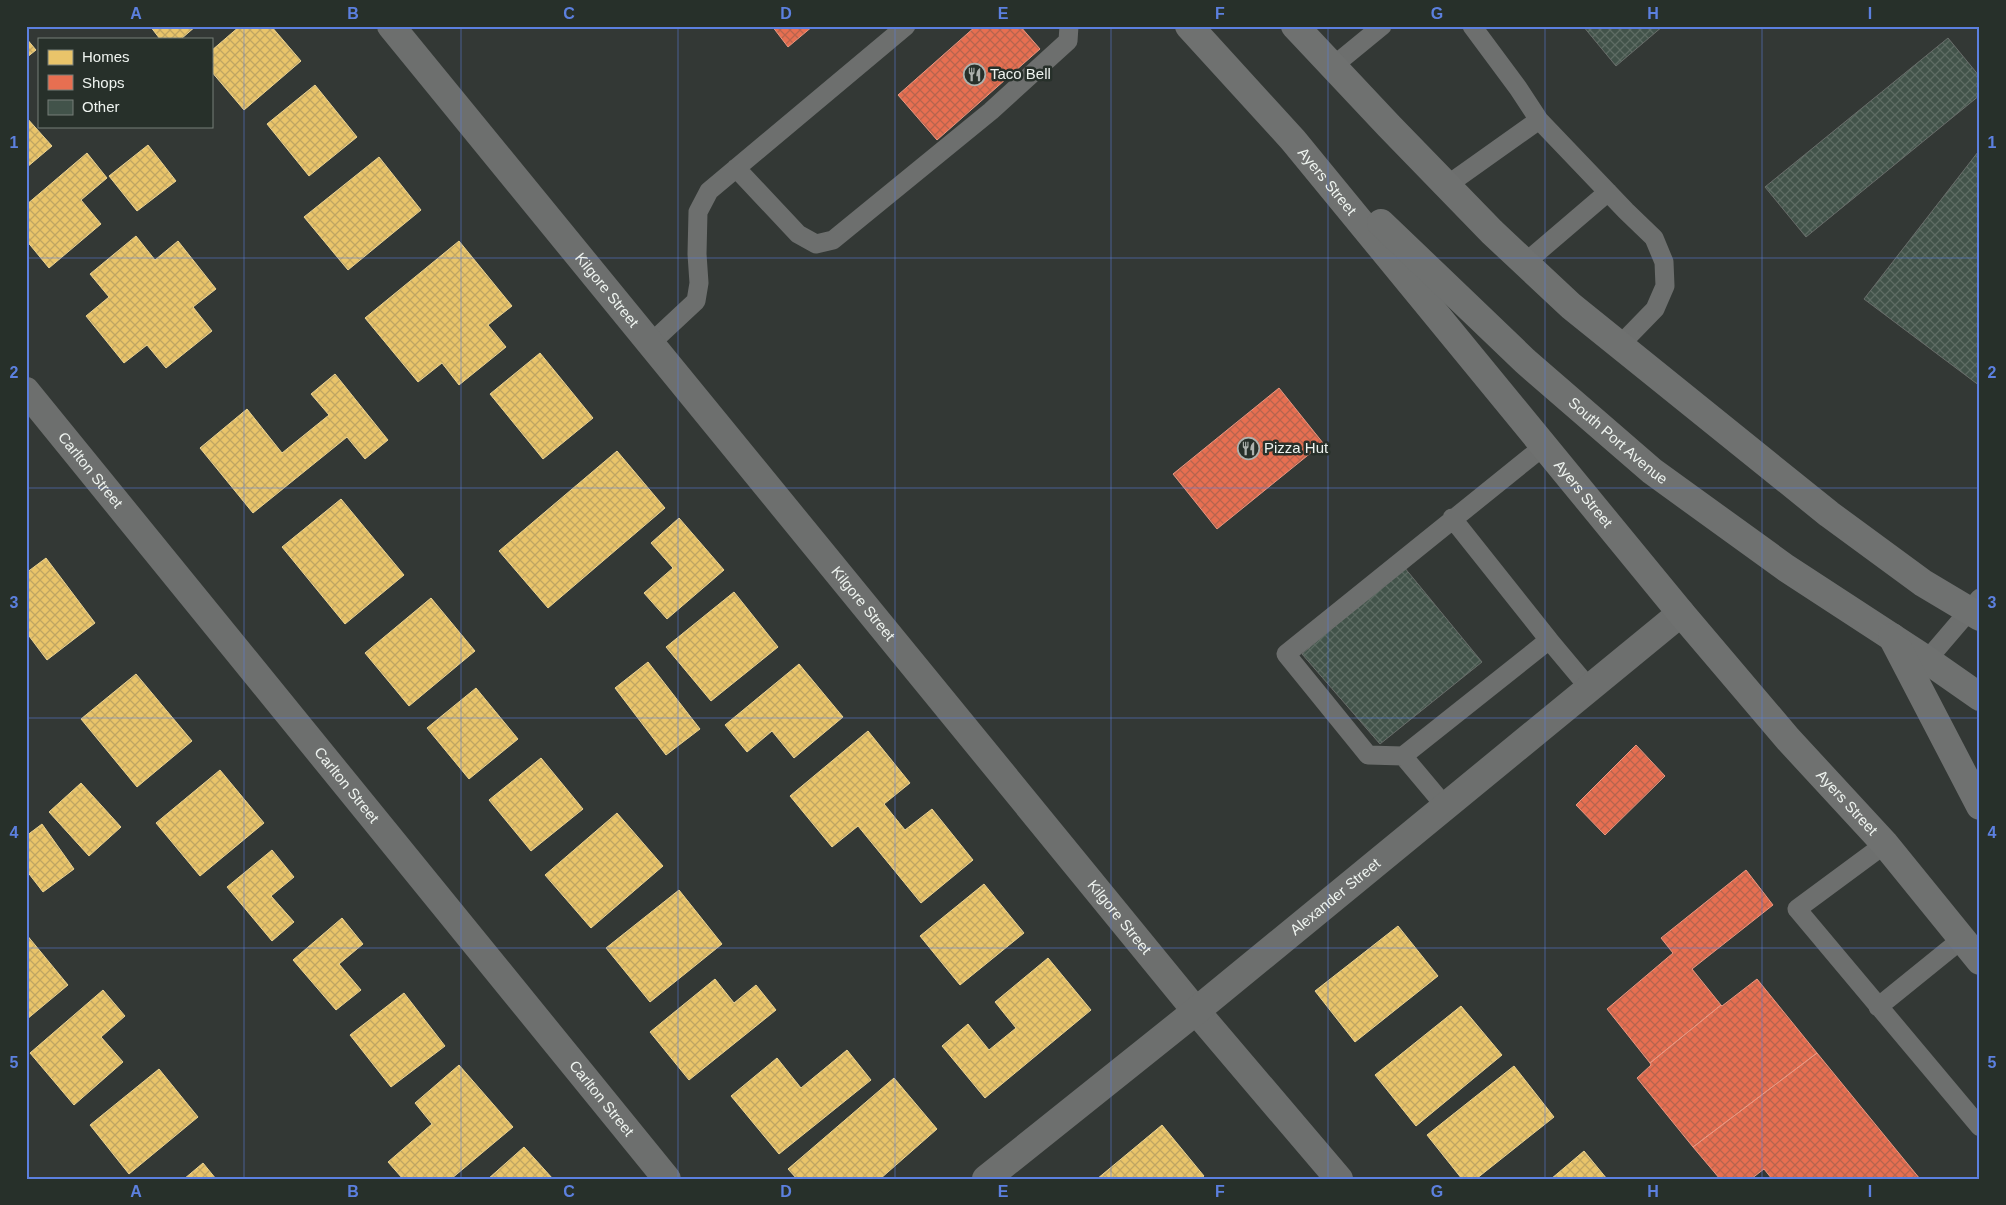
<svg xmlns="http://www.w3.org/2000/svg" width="2006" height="1205" font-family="Arial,sans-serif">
  <defs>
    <pattern id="homes-cross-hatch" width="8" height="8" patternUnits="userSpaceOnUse" patternTransform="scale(1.25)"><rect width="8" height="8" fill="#e9c46a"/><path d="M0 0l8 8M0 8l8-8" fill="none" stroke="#c0a562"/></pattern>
    <pattern id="shops-cross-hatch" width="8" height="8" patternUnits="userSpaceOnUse" patternTransform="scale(1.25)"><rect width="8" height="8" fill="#e76f51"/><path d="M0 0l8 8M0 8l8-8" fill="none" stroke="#b7644e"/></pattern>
    <pattern id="building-cross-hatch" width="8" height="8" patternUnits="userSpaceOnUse" patternTransform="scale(1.25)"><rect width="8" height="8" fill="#42534a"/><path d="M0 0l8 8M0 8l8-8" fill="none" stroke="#5e6c64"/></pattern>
  </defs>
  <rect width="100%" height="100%" fill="#333835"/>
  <path fill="url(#homes-cross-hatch)" stroke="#ead292" d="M150,26h46l-15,13h-21z
    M240,26h31l30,35 -57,49 -33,-39v-20z
    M26,38l10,12 -10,8z
    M315,85l42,52 -48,39 -42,-52z
    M26,117l26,29 -26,22z
    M148,145l28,36 -39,30 -28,-35z
    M87,153l20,25 -26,22 20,24 -52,44 -23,-28v-35z
    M379,157l42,53 -73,60 -44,-53z
    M136,236l19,24 23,-19 38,48 -23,18 19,24 -46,37 -19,-23 -23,18 -38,-47 23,-19 -19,-23z
    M459,241l53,65 -24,19 18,22 -47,38 -17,-22 -24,19 -53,-64z
    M540,353l53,65 -50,41 -53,-65z
    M335,374l53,66 -23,19 -18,-22 -94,76 -53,-65 47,-39 35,44 47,-38 -18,-21z
    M617,451l48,57 -117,100 -49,-57z
    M341,499l63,76 -59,49 -63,-77z
    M679,518l45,52 -57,49 -23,-26 29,-25 -22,-25z
    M46,558l49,65 -48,37 -21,-28v-59z
    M734,592l44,55 -67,54 -45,-54z
    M431,598l44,53 -66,55 -44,-53z
    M648,662l52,67 -34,26 -51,-67z
    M799,664l44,53 -49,41 -22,-27 -25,21 -22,-27z
    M136,674l56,67 -55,46 -56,-68z
    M476,688l42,51 -49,40 -42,-51z
    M868,731l42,52 -26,21 21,26 27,-21 41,51 -52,43 -63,-77 -26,21 -42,-51z
    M541,758l42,51 -52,42 -42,-51z
    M220,770l44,53 -64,53 -44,-53z
    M81,783l40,44 -32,29 -40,-44z
    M617,813l46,53 -72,62 -46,-53z
    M42,824l32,45 -31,23 -17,-22v-34z
    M272,850l22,27 -23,19 23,26 -22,19 -45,-54z
    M984,884l40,49 -64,52 -40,-49z
    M679,890l43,54 -72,58 -44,-54z
    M342,918l21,26 -24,20 22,26 -25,20 -43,-50z
    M1398,926l40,50 -83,66 -40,-51z
    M26,934l42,51 -42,35z
    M1048,958l43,52 -106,88 -43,-52 26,-22 21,26 27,-22 -21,-26z
    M715,979l19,24 22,-18 20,25 -87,70 -39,-48z
    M103,990l22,26 -24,21 22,25 -49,43 -44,-52z
    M404,993l41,53 -54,41 -41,-52z
    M1461,1006l41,49 -86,71 -41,-51z
    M847,1050l24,30 -92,74 -48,-58 46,-38 24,30z
    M459,1065l54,62 -62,52h-48l-15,-17 44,-38 -17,-21z
    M1514,1066l40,51 -78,62h-14l-35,-44z
    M159,1069l39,48 -69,57 -39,-49z
    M894,1078l43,51 -57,50h-83l-9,-10z
    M1162,1125l42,51 -4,3h-103z
    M524,1147l29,32h-65z
    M1584,1151l23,28h-56z
    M203,1163l13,16h-32z"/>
  <path fill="url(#shops-cross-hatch)" stroke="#e99780" d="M772,26h41l-25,21z
    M976,26h44l20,23 -103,91 -39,-45z
    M1279,388l44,55 -106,86 -44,-55z
    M1636,745l29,31 -60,59 -29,-30z
    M1746,870l27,35 -81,64 29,36 -71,58 -43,-54 66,-56 -12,-15z
    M1757,979l60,74 -124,94 -56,-69 14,-13 -1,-2 71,-58 1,1z
    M1817,1053l103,126h-148l-8,-10 -13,10h-31l-27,-32z"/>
  <path fill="url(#building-cross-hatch)" stroke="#696e6b" d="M1583,26h80l-47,40z
    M1948,38l32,39v18l-174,142 -41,-50z
    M1978,152l2,1v233l-116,-87z
    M1404,567l78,95 -102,82 -78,-90 75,-65z"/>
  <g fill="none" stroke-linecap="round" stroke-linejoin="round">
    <path stroke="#6d6f6e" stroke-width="19" d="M1332,67l50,-41
      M1539,120l87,91 28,27 10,24 1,24 -10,23 -35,36
      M736,168l62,66 18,10 17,-4 158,-129 77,-70 1,-15
      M1446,186l93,-66 -21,-32 -46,-62
      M1525,263l83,-71
      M651,343l45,-42 3,-18 -2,-29 1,-42 11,-21 197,-165
      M1452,518l97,122
      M1927,660l53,-62
      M1403,756l-35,-1 -82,-101 258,-208
      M1445,806l-42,-50 146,-116 41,49
      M1885,844l-88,65 183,218
      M1878,1007l84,-68"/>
    <g stroke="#6d6f6e" stroke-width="28">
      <path id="s1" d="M391,26l805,985 143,168"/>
      <path id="s2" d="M26,391l641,788"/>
      <path id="s3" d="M986,1179l210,-168 485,-398"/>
    </g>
    <g stroke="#6f7170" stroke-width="28">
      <path id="s4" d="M1189,26l104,114 388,473 107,126 97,105 95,117"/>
      <path d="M1295,26l94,100 103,106 79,74 258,208 94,69 57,34"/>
      <path id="s5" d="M1381,223l144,138 127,110 134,97 141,92 53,37"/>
      <path d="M1892,637l88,169"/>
    </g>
  </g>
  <path fill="none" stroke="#5c80df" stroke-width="1" stroke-opacity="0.55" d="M244,26v1153M461,26v1153M678,26v1153M895,26v1153M1111,26v1153M1328,26v1153M1545,26v1153M1762,26v1153M26,258h1954M26,488h1954M26,718h1954M26,948h1954"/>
  <defs>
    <symbol id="restaurant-ring" viewBox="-11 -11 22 22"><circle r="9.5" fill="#27302a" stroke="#adb2ae" stroke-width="1.5"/><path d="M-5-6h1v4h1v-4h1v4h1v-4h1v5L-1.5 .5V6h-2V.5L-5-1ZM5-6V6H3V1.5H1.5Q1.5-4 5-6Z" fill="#adb2ae"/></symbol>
  </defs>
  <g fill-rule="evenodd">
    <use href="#restaurant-ring" x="962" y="62" width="25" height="25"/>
    <use href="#restaurant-ring" x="1236" y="436" width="25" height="25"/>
  </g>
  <g text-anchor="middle" stroke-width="5" stroke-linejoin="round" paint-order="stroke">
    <g font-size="15" fill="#eef3ef" stroke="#27302a" text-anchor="start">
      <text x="990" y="79">Taco Bell</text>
      <text x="1264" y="453">Pizza Hut</text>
    </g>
    <g font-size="15" fill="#eef3ef" stroke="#27302a">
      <text dy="5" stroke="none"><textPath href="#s4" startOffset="208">Ayers Street</textPath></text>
      <text dy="5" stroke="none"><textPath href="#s1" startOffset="341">Kilgore Street</textPath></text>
      <text dy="5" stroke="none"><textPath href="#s5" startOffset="322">South Port Avenue</textPath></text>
      <text dy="5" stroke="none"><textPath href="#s2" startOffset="102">Carlton Street</textPath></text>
      <text dy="5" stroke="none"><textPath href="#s4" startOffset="612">Ayers Street</textPath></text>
      <text dy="5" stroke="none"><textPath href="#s1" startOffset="746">Kilgore Street</textPath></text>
      <text dy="5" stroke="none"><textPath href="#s2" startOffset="508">Carlton Street</textPath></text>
      <text dy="5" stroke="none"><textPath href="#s4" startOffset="1018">Ayers Street</textPath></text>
      <text dy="5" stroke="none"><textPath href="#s3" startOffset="449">Alexander Street</textPath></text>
      <text dy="5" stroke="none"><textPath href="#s1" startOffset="1151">Kilgore Street</textPath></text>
      <text dy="5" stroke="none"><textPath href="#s2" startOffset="912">Carlton Street</textPath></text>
    </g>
  </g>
  <rect width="2006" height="1205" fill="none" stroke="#27302a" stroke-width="55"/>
  <rect x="38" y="38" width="175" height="90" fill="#27302a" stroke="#777e79"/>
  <rect x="48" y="50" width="25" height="15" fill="#e9c46a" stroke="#777e79"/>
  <text x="82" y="62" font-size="15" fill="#eef3ef">Homes</text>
  <rect x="48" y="75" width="25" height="15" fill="#e76f51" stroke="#777e79"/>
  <text x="82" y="88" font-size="15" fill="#eef3ef">Shops</text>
  <rect x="48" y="100" width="25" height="15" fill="#42534a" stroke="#777e79"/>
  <text x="82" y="112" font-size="15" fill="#eef3ef">Other</text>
  <rect x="28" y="28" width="1950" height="1150" fill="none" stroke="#5c80df" stroke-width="2"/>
  <g font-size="16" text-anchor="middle" font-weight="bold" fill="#5c80df">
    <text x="136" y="19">A</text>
    <text x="353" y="19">B</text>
    <text x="569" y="19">C</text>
    <text x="786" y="19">D</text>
    <text x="1003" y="19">E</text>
    <text x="1220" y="19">F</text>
    <text x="1437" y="19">G</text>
    <text x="1653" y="19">H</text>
    <text x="1870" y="19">I</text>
    <text x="14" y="148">1</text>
    <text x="1992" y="148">1</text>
    <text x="14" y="378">2</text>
    <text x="1992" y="378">2</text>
    <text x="14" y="608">3</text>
    <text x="1992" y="608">3</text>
    <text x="14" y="838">4</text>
    <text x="1992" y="838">4</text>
    <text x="14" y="1068">5</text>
    <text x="1992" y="1068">5</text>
    <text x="136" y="1197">A</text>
    <text x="353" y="1197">B</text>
    <text x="569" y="1197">C</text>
    <text x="786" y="1197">D</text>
    <text x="1003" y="1197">E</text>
    <text x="1220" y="1197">F</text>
    <text x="1437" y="1197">G</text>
    <text x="1653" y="1197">H</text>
    <text x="1870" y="1197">I</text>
  </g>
</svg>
